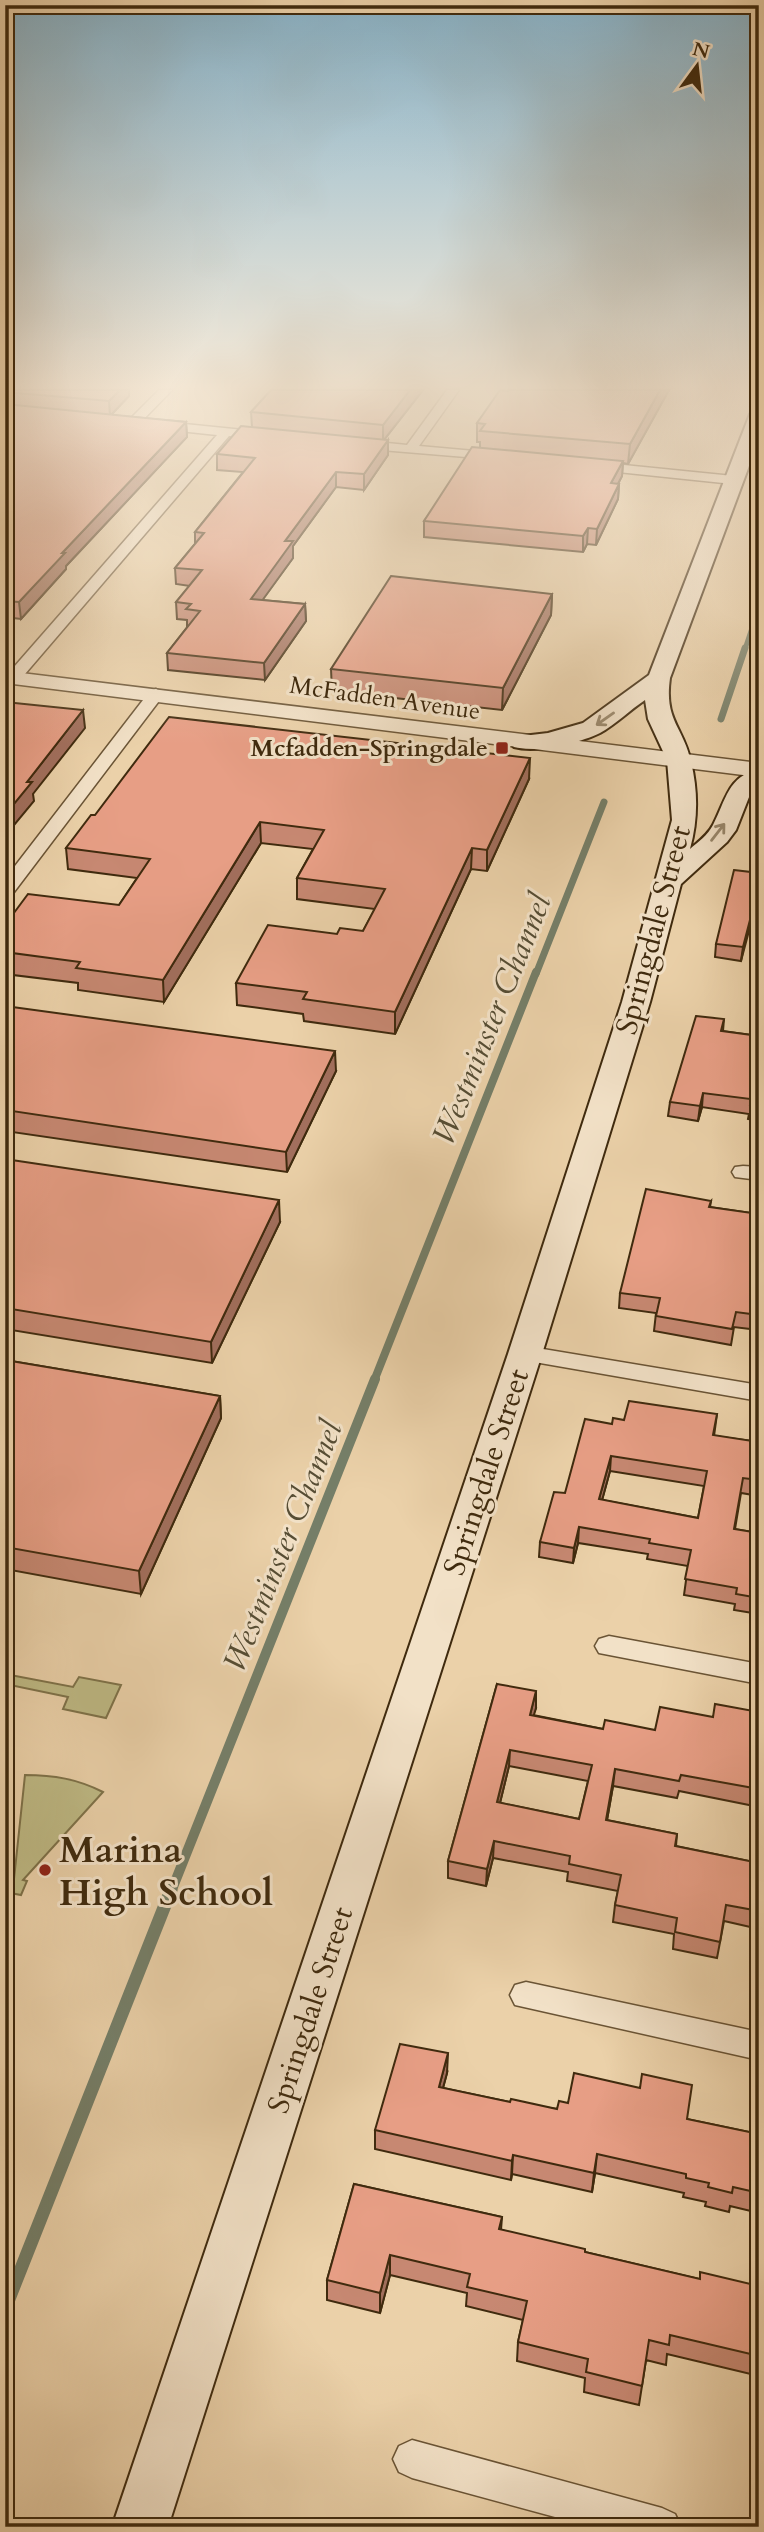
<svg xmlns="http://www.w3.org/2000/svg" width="764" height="2532" font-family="Cardo,serif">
  <rect width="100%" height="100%" fill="#ebd1a9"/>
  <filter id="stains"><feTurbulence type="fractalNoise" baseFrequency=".00286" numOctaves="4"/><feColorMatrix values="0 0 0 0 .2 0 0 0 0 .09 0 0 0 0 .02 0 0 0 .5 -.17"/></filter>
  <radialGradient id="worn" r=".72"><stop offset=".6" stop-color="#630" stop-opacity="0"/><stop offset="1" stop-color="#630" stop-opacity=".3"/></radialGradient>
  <path fill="#beb984" stroke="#7e7249" stroke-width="2" d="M5,1674l68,13 6,-10 42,8 -15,33 -43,-9 5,-12 -63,-13z
    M25,1775c29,0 52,4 78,17l-80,88 4,1 -6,14 -16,-3 5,-14 4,1z"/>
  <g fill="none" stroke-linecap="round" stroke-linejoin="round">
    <path stroke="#757f69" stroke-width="5" d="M745,649l14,-42"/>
    <path stroke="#757f69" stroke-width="7" d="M721,719l24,-71
      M536,974l68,-172"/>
    <path stroke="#757f69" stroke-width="8" d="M374,1381l162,-409"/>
    <path stroke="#757f69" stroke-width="10" d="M171,1892l204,-513"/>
    <path stroke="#757f69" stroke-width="13" d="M5,2309l166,-419"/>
    <defs>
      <path id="minor" d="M159,390h13l-35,36h-8v-6z
        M447,390h12l-40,56 78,7 5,1v6l-145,-12 -6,-4 6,-4 50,5z
        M155,421l109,11 6,4 -6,4 -35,-4 -210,245h-12l-2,-3 2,-3 210,-240 -66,-7v-6z
        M594,462l139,14 7,4 -7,4 -144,-15v-6z
        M156,689l8,5 -2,3 -151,199 -6,1v-18l145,-188z
        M743,1166l16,1v13l-24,-3 -3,-5 3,-5z
        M525,1346l234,39v16l-242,-42 -4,-5 4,-5z
        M609,1636l150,28v20l-160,-31 -4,-7 4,-7z
        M526,1982l233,50v28l-244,-55 -5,-10 5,-10z
        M412,2440l250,68 13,6 6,13h-89l-180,-49 -13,-6 -6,-13 6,-13z"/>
      <path id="tertiary" d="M5,671l754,92v14l-754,-94z"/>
      <path id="secondary" d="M759,409v30l-89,239c-6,43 13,48 21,84 7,29 7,58 -1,87 8,-7 18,-14 23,-24 13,-25 15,-49 46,-56v16l-8,7 -15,38 -9,12 -46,42 -31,118 -108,352 -374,1173h-56l396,-1173 114,-352 50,-182 -5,-60 -19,-41 -3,-19c-15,10 -29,24 -45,33 -20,10 -64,20 -86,14l-4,-5 4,-5 34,-4 35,-10 66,-48 101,-261z"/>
    </defs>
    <use href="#minor" stroke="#6a5435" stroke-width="3"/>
    <use href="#tertiary" stroke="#6a5435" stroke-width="3"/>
    <use href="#secondary" stroke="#3f2a0e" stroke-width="4"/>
    <use href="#minor" fill="#f2e1c7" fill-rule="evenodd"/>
    <use href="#tertiary" fill="#f2e1c7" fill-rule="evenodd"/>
    <use href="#secondary" fill="#f2e1c7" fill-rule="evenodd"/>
  </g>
  <path fill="#c78872" stroke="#3f2a0e" stroke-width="2" fill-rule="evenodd" d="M5,390h124v6l-18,19 75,7 1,15 -121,129v3l-45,50 -16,-2z
    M271,390h152l-39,50h4v15l-24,35 -28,-3 -43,59v12l-31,42 43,4 1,17 -41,59 -97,-10 -1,-17 21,-27h-1v-6l-10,-1 -1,-17 14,-16 -14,-2 -1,-16 20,-24v-12l48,-60 -26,-2v-16l35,-27 -1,-15z
    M508,390h161l-41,74 -5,-1 -1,13 -4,8h1l-1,15 -22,46 -9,-1 -4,8 -159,-15v-16l56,-73v-6h-3v-19z
    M552,594l-1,21 -49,95 -170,-19 -1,-22z
    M529,779l-42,92 -16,-2 -76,165 -91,-13 -1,-7 -66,-9 -1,-22 101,-49 26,-3 12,-22 -78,-10v-21l16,-29 -52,-6 -97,159 -86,-12v-7l-73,-9v-49l114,-20 18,-27 -69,-9 -2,-21 29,-33z
    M759,873l-18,88 -26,-4 1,-13z
    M5,1006l331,65 -49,101 -282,-41z
    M724,1019l-1,12 36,5v85l-11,-2 1,-5 -47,-7 -4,14 -30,-5 2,-14z
    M5,1159l275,63 -68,141 -207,-34z
    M711,1201l-1,6 49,7v116l-25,-3 -3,18 -77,-14 2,-18 -37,-5 1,-15z
    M5,1360l215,36 1,22 -80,176 -136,-25z
    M717,1414l-3,22 45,6v54l-18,-3 -6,36 24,4v81l-25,-4 1,-6 -51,-9 4,-29 -41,-7 1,-5 -70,-11 -5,20 -34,-6 1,-15 25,-49 47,-69 12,-4zM610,1471l94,15 -6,32 -96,-18z
    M497,1684l39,24 -3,7 70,14 52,1 104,10v67l-80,-16 -2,7 -64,-12 -6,34 70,14 -1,12 83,17v66l-35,-8 -7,37 -44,-9 1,-15 -61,-12 2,-17 3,-14 -51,-10 1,-9 -75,-14 -7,28 -38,-8v-17zM509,1766l79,15 -9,38 -79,-16z
    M447,2073l-4,15 67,14 47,7 11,-6 119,16 72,15v79l-29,-7 -1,6 -24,-6 1,-4 -23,-5 1,-4 -89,-20 -3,19 -80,-18 -1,6 -136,-31v-19z
    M354,2184l148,33 -1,13 84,22 114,27 60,7v90l-92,-22 -1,11 -20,-5 -7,45 -55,-13 1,-14 -68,-17 1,-19 5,-22 -57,-14 1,-13 -77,-18 -10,38 -53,-13v-20z"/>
  <path fill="#a26f5d" stroke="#3f2a0e" stroke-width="2" d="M120,390h9v6l-19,20 -1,-15z
    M410,390h13l-40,51v-16z
    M660,390h9l-41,74 2,-20z
    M186,422l1,15 -121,129v3l-45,50 -2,-17 43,-49z
    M388,440v15l-24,35v-16z
    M623,461l-1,15 -12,23 1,-16z
    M336,472v15l-43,59v12l-42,58v-17l34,-58z
    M619,484l-1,15 -22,46 1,-16z
    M588,528l-1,16 -4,8v-16z
    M552,594l-1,21 -49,95 1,-22z
    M305,604l1,17 -41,59 -1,-17z
    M83,710l2,18 -52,66 1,7 -29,35v-21l22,-33z
    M530,758l-1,21 -42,92v-21z
    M260,822l1,21 -97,159 -1,-22z
    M472,848l-1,21 -76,165v-22z
    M759,885v8l-18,68 2,-14z
    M335,1051l1,20 -49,101 -1,-20z
    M703,1093l-1,14 -4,14 2,-15z
    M279,1200l1,22 -68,141 -1,-21z
    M220,1396l1,22 -80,176 -2,-23z
    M611,1456l-1,15 -12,44 1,-16z
    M579,1527l-1,16 -5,20 1,-15z
    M536,1691v17l-7,23 1,-16z
    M510,1750l-1,16 -13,53 1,-17z
    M615,1769l-2,17 -9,51 2,-17z
    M494,1841l-1,17 -7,28 1,-17z
    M448,2053l-1,20 -9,33 1,-19z
    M597,2154l-2,19 -3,19 2,-19z
    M513,2155l-1,19 -1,6 1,-19z
    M390,2255v20l-10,38v-20z"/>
  <path fill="#e79e85" stroke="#3f2a0e" stroke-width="2" fill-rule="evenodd" d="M5,390h115l-11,11 -104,-9z
    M271,390h139l-27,35 -132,-13z
    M500,390l8,1v-1h152l-30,54 -150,-13 5,-7 -8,-1z
    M5,404l181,18 -124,131h3l-46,49 -14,-1z
    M241,426l147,14 -24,34 -28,-2 -51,69h8l-42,58 54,5 -41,59 -97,-10 33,-42 -14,-2 5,-5 -15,-2 26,-32 -27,-2 29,-35 -9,-1 60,-74 -38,-4z
    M472,447l151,14 -12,22 8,1 -22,45 -9,-1 -5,8 -159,-15z
    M391,576l161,18 -49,94 -172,-19z
    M5,702l78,8 -56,72h5l-27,33z
    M169,717l361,41 -43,92 -15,-2 -77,164 -92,-13 4,-7 -71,-9 32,-58 69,9 3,-6 23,3 22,-42 -88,-11 27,-48 -64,-8 -97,158 -87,-12 4,-6 -75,-10v-27l23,-31 91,11 31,-46 -84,-11 25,-33h4z
    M734,870l25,3v12l-16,62 -27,-3z
    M5,1006l330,45 -49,101 -281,-42z
    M696,1016l28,3 -3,12 38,5v70l-9,-1 1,-6 -48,-6 -3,13 -30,-4z
    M5,1159l274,41 -68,142 -206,-34z
    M646,1189l65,12 -2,6 50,7v101l-23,-3 -4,17 -76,-13 4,-18 -40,-5z
    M5,1360l215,36 -81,175 -134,-24z
    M629,1401l88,13 -4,21 46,7v38l-16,-2 -9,51 25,4v65l-23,-4 1,-6 -52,-9 6,-29 -42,-7 1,-4 -71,-12 -5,21 -34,-6 14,-50 11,1 20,-74 27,5 1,-6 11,2zM611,1456l96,15 -9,47 -99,-19z
    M497,1684l39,7 -6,24 73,14 2,-9 50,10 5,-23 53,10 2,-13 44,8v10l-3,17 3,1v49l-78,-14 -2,6 -64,-12 -9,51 71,14 -2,12 84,17v48l-33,-6 -6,37 -45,-10 2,-14 -62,-13 6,-30 -52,-11 1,-8 -76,-15 -7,28 -39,-8zM510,1750l82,15 -13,54 -82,-17z
    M400,2044l48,9 -9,34 71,15 1,-3 46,10 2,-8 9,2 6,-30 66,15 2,-14 50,11 -5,34 72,15v59l-26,-6 -1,6 -24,-6 1,-4 -23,-5v-4l-89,-20 -3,19 -81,-18 -1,6 -137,-31z
    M354,2184l148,33 -3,12 86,20v3l115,27v-7l59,14v70l-89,-21 -1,10 -20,-5 -7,46 -56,-14 2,-13 -70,-17 9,-41 -60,-14 3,-13 -80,-19 -10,38 -53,-13z"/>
  <defs><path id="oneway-shaft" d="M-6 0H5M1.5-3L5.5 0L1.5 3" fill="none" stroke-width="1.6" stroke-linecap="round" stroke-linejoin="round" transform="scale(1.75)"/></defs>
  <g stroke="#98866a">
    <use href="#oneway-shaft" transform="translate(605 719) rotate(145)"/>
    <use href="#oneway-shaft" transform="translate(718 832) rotate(-52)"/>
  </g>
  <linearGradient id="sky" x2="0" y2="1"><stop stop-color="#88b5cd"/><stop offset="0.52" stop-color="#f6ead8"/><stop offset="1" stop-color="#f6ead8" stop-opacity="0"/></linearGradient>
  <rect width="764" height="744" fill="url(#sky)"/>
  <g fill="#8f2418" stroke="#f2e1c7" stroke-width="2.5">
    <rect x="495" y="741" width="14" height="14" rx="3.5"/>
    <circle cx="45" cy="1870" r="7"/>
  </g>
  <g text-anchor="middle" stroke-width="6" stroke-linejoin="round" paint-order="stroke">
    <g font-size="24" fill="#3f2a0e" stroke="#f2e1c7">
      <text transform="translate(385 698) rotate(8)" y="8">McFadden Avenue</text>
    </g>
    <g font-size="24" font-weight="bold" fill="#3f2a0e" stroke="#f2e1c7" text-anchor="end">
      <text x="488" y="756">Mcfadden-Springdale</text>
    </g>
    <g font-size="30" fill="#3f2a0e" stroke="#f2e1c7">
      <text transform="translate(653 930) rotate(-75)" y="10">Springdale Street</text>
      <text transform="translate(486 1472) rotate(-72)" y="10">Springdale Street</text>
      <text transform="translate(310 2010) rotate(-72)" y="10">Springdale Street</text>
    </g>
    <g font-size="32" font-style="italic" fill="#564d34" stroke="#f2e1c7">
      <text transform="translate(491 1019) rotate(-68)" y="11">Westminster Channel</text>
      <text transform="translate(282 1546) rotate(-68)" y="11">Westminster Channel</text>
    </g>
    <g font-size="37" font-weight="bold" fill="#3f2a0e" stroke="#f2e1c7" text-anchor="start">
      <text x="59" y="1862">Marina<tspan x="59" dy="43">High School</tspan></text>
    </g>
  </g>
  <rect width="764" height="2532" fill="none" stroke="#ebd1a9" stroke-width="28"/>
  <rect x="7" y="7" width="750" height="2518" fill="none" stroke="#3f2a0e" stroke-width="3.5"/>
  <rect x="14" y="14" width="736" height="2504" fill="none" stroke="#3f2a0e" stroke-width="2"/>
  <g transform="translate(697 66) rotate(15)" stroke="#f2e1c7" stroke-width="5" paint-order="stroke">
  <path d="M0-5L12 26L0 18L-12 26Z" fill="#3f2a0e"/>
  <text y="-10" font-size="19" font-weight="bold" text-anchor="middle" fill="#3f2a0e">N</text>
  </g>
  <rect width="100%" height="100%" filter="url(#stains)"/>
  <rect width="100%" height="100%" fill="url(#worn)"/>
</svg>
